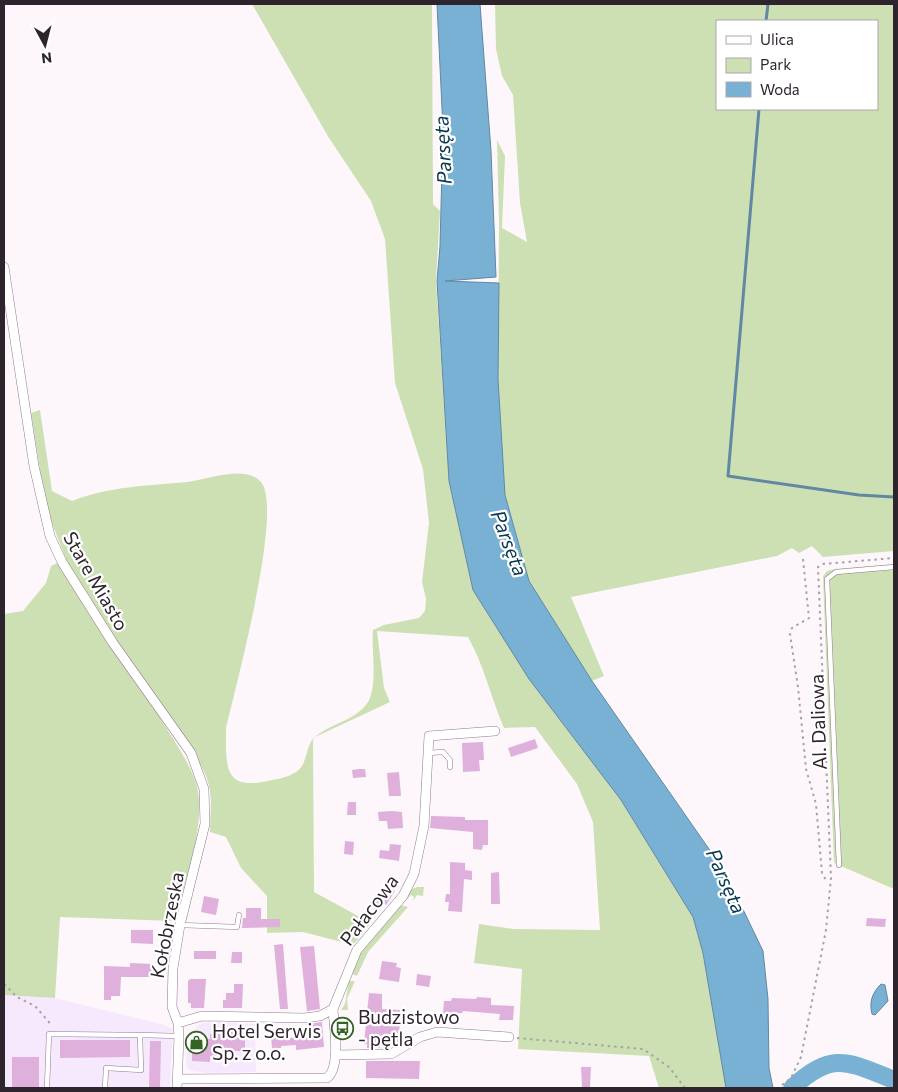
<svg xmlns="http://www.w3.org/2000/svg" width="898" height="1092" font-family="Commissioner,sans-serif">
  <rect width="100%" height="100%" fill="#fdf7fc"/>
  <path fill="#f7e9fd" d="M4,995l51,3 106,26 12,5 -3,59h-166z
    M213,1022l42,2 1,48 -47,1 -18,-2 -5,-5 1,-29 14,-14z"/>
  <path fill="#cce0b3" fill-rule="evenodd" d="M252,4h180l1,200 7,7 -4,70 13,200 24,109 56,89 92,121 72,117 10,36 24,135h-68l-10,-32 -131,-7 4,-80 -48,-6 5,-39 35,5 86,1 -7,-108 -16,-38 -42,-57 -31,1c-13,-30 -20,-63 -36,-91l-91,-6 7,57 6,14 -77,36 1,154 57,31 -18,22 -50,-13 -36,1v-37l-26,-28 -15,-31 -16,-5c0,-16 3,-35 -2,-50 -8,-27 -33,-49 -51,-69 13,22 29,43 38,67 14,37 -10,103 -21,141l-114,-4 -5,81 -51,-3v-381l19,-3 23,-28 5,-17 15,-7 -20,-51 -15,-95 9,-3 12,81 20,10c39,-15 74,-15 115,-19 20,-2 58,-18 74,0 23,27 -26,207 -35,246 0,40 -3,64 46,52 10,-2 23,-4 30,-14 5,-8 5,-22 12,-28 16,-15 42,-17 54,-36 10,-17 3,-52 5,-72l11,-5 35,-7 6,-7 1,-12 -4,-17 7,-59 -6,-54 -28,-86 -10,-144 -14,-38 -42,-63z
    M495,4h399v547l-71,6 -11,-11 -13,7 -7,-5 -15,8 -206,41 33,79 -12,5 -63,-100 -24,-86 -7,-116 1,-157 -2,-82 8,16 -3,72 25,14 -7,-39 -7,-108 -11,-19 -6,-27zM717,21h160v88h-160z
    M894,564v325l-60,-26 -11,-287 4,-5 8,-2z
    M417,887h7l-1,9 -6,-1 -4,6 1,-4 -3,-2 -4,4 -1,-2 6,-8z
    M400,905l8,2 -40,45 -11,24 -6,-3 9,-21z
    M349,981h6l-8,18 1,11h-7l4,-6z"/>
  <path fill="#79b1d5" stroke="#6287a3" d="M437,4h43l11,147 5,126 -51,4 54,2 -1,96 7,116 24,86 63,100 133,191 38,79 5,48 1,69 4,20h-47l-23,-135 -10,-36 -72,-117 -92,-121 -56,-89 -24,-109 -12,-200 3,-35 3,-117z
    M881,984l4,1 3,16 -13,14 -3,-1c-3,-12 0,-21 9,-30z"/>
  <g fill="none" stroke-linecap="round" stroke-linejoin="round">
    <path stroke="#6287a3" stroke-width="3" d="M766,21l2,-17
      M759,109l-31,367 131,19 35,2"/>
    <path stroke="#79b1d5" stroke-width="18" d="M792,1088c41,-38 56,-26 102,-8"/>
  </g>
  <path fill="#deb0db" d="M535,739l3,9 -27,9 -3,-9z
    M483,742l1,18h-5l1,11 -17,1 -1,-29z
    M359,769h6l1,8 -13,1 -1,-8z
    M399,772l2,24h-12l-2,-23z
    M348,802h8v13h-9z
    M392,811l10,1 1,16 -15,1 -1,-8h-8l-1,-9z
    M431,816l34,1v3h23v25h-5l-1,5 -9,-1v-17l-43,-4z
    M345,841l9,1 -1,13 -9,-1z
    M390,844l11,1 -2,16 -20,-3 1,-8 9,1z
    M450,862l15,1v7l7,1v9l-8,-1 -2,33 -14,-1 1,-9h-4l1,-8h4z
    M499,872l1,32h-9v-31z
    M387,884l8,7 -9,14 -2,-2 -7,9 -8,-8z
    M204,896l15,3 -3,16 -15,-3z
    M246,908h15v11h19v8l-38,1 1,-10h3z
    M867,918l19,1 -1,8 -19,-1z
    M131,930h22v14l-22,-1z
    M283,944l5,65h-8l-6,-64z
    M314,946l6,63 -13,2 -7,-64z
    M194,951h22v8h-22z
    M232,952h10v11h-11z
    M382,961l15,2 -1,4 5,1 -2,14 -20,-3z
    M130,963l22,1v13h-31l-1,19h-9v4h-7v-34l26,1z
    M417,974l14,2 -2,11 -13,-2z
    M190,979h16l-2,29h-13v-5h-3v-22z
    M234,984h9l-1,24h-19v-8h3v-7h8z
    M369,993l13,1v15l18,1 -1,32 -5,3 -14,-1v4h-13v-4h-3z
    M477,997l14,1v7l23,1 -1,14h-14l1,-6 -37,-3 -1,2 -19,1 1,-13h7l1,-3 24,1z
    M322,1022l2,25 -28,3v-5l-15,1v2l-9,1 -1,-15 15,1v3l23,-1 -1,-13z
    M227,1028l18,1v22h-18v5h-17v6l-18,-1v-22h18v-5h17z
    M60,1040h70v17l-70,1z
    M150,1041h11l-1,47h-11z
    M12,1057h27v31h-27z
    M366,1061h54l-1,18 -53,-1z
    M581,1067h10l-1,21h-8z"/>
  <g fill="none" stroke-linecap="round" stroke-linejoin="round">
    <defs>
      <path id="lane" d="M428,753l15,-1 7,8v7
        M839,865l-12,-286 9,-7 58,-5
        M180,925l57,2 2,-12
        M47,1088l2,-54 91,1
        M105,1088l1,-20 35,2 -1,-35 39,1"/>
      <path id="street" d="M4,267l30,199 16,70 12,26 51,81 78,110 13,36 1,35 -25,101 -7,43 -1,39 6,16 1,13 -2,52
        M178,1023l24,-7 102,2 16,-2 13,-7 24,-59 46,-54 11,-22 10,-48 5,-90 66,-5
        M335,1055l56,-1 29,-17 17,-5 72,5
        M178,1079l149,-1c14,-10 7,-52 6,-69"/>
    </defs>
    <use href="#lane" stroke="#937991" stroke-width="5.5"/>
    <use href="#street" stroke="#937991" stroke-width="10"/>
    <path stroke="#a9a2a9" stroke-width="2" stroke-dasharray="2.5 4" stroke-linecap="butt" d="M803,559l6,59 -17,10 -2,6 8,53 8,82 10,35 6,69 5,9
      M4,984l13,13 18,9 14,16v4
      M517,1038l126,11 26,18 16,21
      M782,1085l9,-7 10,-21 25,-127 5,-52 -13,-311 5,-3 71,-6"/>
    <use href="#lane" stroke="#fff" stroke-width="4.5"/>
    <use href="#street" stroke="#fff" stroke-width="9"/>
  </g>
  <defs>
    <symbol id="bus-ring" viewBox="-11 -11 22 22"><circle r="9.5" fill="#fff" stroke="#346323" stroke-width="1.5"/><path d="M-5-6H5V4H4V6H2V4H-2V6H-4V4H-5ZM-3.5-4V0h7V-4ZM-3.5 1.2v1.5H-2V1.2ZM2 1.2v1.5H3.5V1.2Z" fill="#346323"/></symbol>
    <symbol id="shop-ring" viewBox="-11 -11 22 22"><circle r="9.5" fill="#fff" stroke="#346323" stroke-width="1.5"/><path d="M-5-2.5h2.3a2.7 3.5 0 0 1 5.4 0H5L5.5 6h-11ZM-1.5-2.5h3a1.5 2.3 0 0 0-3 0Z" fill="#346323"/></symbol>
  </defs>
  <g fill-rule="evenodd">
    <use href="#bus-ring" x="330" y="1016" width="25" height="25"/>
    <use href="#shop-ring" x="184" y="1030" width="25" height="25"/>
  </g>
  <g text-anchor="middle" stroke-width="4.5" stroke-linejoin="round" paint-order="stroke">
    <g font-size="19" fill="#2e242e" stroke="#fff">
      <text transform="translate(96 581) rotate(60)" y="7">Stare Miasto</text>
      <text transform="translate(818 722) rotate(-92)" y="7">Al. Daliowa</text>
      <text transform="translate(369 910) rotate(-53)" y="7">Pałacowa</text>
      <text transform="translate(167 925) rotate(-79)" y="7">Kołobrzeska</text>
    </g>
    <g font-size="19" fill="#2e242e" stroke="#fff" text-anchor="start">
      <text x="358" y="1024">Budzistowo<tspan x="358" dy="22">- pętla</tspan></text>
      <text x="212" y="1038">Hotel Serwis<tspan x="212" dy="22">Sp. z o.o.</tspan></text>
    </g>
    <g font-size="20" font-style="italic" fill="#083951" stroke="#fff">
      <text transform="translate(443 150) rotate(-93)" y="7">Parsęta</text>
      <text transform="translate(509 543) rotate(69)" y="7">Parsęta</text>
      <text transform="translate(726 881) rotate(66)" y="7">Parsęta</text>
    </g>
  </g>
  <rect width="898" height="1092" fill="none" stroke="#2e242e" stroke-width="10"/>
  <rect x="716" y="20" width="162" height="90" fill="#ffffff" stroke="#aba7ab"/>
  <rect x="726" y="36" width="25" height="8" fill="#ffffff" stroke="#aba7ab"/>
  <text x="760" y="45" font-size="15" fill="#2e242e">Ulica</text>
  <rect x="726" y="58" width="25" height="15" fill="#cce0b3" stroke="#aba7ab"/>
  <text x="760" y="70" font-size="15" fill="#2e242e">Park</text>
  <rect x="726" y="82" width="25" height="15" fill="#79b1d5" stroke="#aba7ab"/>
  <text x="760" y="95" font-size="15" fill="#2e242e">Woda</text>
  <g transform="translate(45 45) rotate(173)" stroke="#ffffff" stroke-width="4" paint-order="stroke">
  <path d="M0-4L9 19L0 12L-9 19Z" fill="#2e242e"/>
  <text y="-8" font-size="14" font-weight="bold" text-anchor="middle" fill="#2e242e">N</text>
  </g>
</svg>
